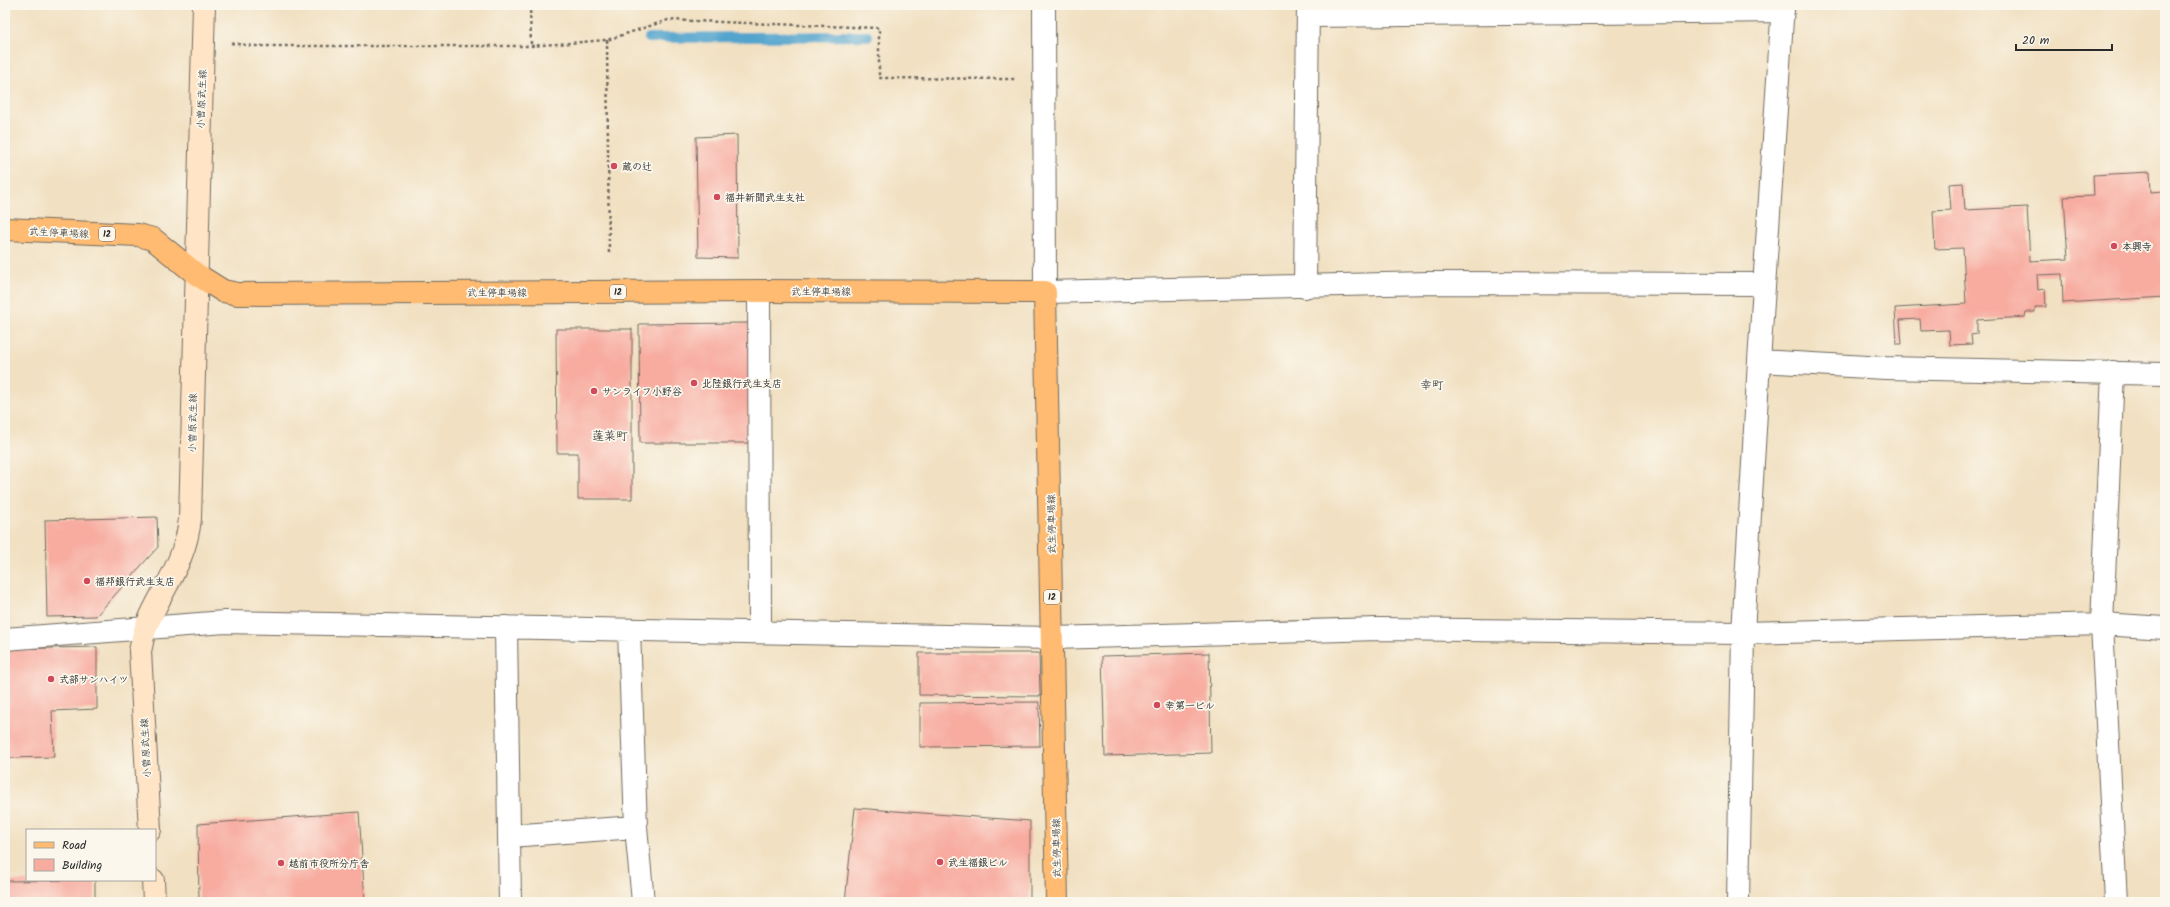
<svg xmlns="http://www.w3.org/2000/svg" width="2170" height="907" font-family="Kalam,'Klee One',sans-serif">
  <rect width="100%" height="100%" fill="#fbf7ec"/>
  <filter id="ink" filterUnits="userSpaceOnUse"><feTurbulence type="fractalNoise" baseFrequency=".025" numOctaves="2"/><feDisplacementMap in="SourceGraphic" scale="8" xChannelSelector="R" yChannelSelector="G"/><feConvolveMatrix kernelMatrix="1 2 1 2 8 2 1 2 1" color-interpolation-filters="sRGB"/></filter>
  <filter id="wash" filterUnits="userSpaceOnUse"><feTurbulence type="fractalNoise" baseFrequency=".012" numOctaves="4" result="noise"/><feDisplacementMap in="SourceGraphic" scale="16" xChannelSelector="R" yChannelSelector="G"/><feGaussianBlur stdDeviation="0.9" result="paint"/><feColorMatrix in="noise" values="0 0 0 0 0 0 0 0 0 0 0 0 0 0 0 0 0 1.4 0 .05"/><feComposite in="paint" operator="in"/></filter>
  <g filter="url(#wash)">
    <rect width="100%" height="100%" fill="#f1e0c1"/>
    <g fill="none" stroke-linecap="round" stroke-linejoin="round">
      <path stroke="#52a4cd" stroke-width="10" d="M649,38l219,-2"/>
    </g>
    <g id="blocks">
      <path fill="#f8aca0" d="M737,135l1,123 -40,-1 -2,-120z
        M2150,172l1,20 14,-1v106l-102,6 -1,-29 -25,1 1,15 7,-1 1,18h-11v5h-9l-1,5 -48,3v14l-6,1 1,9 -22,1 -1,-15 -28,1 -1,-12 -20,1 2,24h-5l-2,-36 71,-4 -3,-56 -28,1 -2,-38 18,-1 -2,-26 14,-1 2,27 62,-3 3,54 38,-2 -4,-62 30,-1 -1,-21z
        M749,323l1,120h-110l-1,-119z
        M556,329h76v170h-54v-46h-21z
        M157,517l1,30 -62,69 -49,1 -2,-97z
        M97,647v62l-45,2 2,46 -49,1v-109z
        M919,653h120l1,43 -121,-1z
        M1209,653l2,100 -106,3 -3,-100z
        M1039,702l1,44 -120,1v-44z
        M855,808l175,13v81h-185z
        M359,812l6,90h-166l-1,-78z
        M95,880v22h-90v-21z"/>
    </g>
  </g>
  <g filter="url(#ink)">
    <use href="#blocks" fill-opacity="0" stroke="#706a60" stroke-width="1"/>
    <g fill="none" stroke-linecap="round" stroke-linejoin="round">
      <defs>
        <path id="minor" d="M1044,5l1,287 384,-9 335,1
          M1308,16l475,-5
          M1305,287l3,-282
          M759,291l1,341
          M1759,361l126,7 280,6
          M2113,372l-11,252 14,278
          M506,627l4,275
          M629,630l7,197 7,75
          M5,639l220,-17 828,16 325,-9 365,4 359,-9 63,4
          M509,836l127,-9
          M1738,902l5,-269 16,-272 24,-356"/>
        <path id="secondary" d="M150,830l-10,-179c2,-7 3,-16 6,-24 16,-39 39,-63 44,-108l14,-514
          M153,880l1,22"/>
        <path id="primary" d="M5,229l133,6 15,4 43,35 27,17 15,3 521,-3 286,1 12,610"/>
      </defs>
      <use href="#minor" stroke="#706a60" stroke-width="24"/>
      <use href="#secondary" stroke="#706a60" stroke-width="24"/>
      <use href="#primary" stroke="#706a60" stroke-width="24"/>
      <path stroke="#706a60" stroke-width="2.5" stroke-dasharray="3 3" stroke-linecap="butt" d="M530,5l1,41
        M607,40l2,216
        M231,43l22,3h278l76,-6 61,-20 211,8v50l137,1"/>
      <use href="#minor" stroke="#fff" stroke-width="22"/>
      <use href="#secondary" stroke="#ffe4c6" stroke-width="22"/>
      <use href="#primary" stroke="#ffbb71" stroke-width="22"/>
    </g>
  </g>
  <g fill="#d1495b" stroke="#fbf7ec" stroke-width="1.5">
    <circle cx="614" cy="166" r="4"/>
    <circle cx="717" cy="197" r="4"/>
    <circle cx="2114" cy="246" r="4"/>
    <circle cx="694" cy="383" r="4"/>
    <circle cx="594" cy="391" r="4"/>
    <circle cx="87" cy="581" r="4"/>
    <circle cx="51" cy="679" r="4"/>
    <circle cx="1157" cy="705" r="4"/>
    <circle cx="940" cy="862" r="4"/>
    <circle cx="281" cy="863" r="4"/>
  </g>
  <g text-anchor="middle" stroke-width="3.5" stroke-linejoin="round" paint-order="stroke">
    <g fill="#fbf7ec" stroke="#696865" stroke-width="1">
      <rect x="99" y="227" width="16" height="14" rx="3"/>
      <rect x="610" y="285" width="16" height="14" rx="3"/>
      <rect x="1044" y="590" width="16" height="14" rx="3"/>
    </g>
    <g font-size="9" font-weight="bold" fill="#2b2b2b">
      <text x="107" y="237">12</text>
      <text x="618" y="295">12</text>
      <text x="1052" y="600">12</text>
    </g>
    <g font-size="10" fill="#2b2b2b" stroke="#fbf7ec">
      <text transform="translate(201 99) rotate(-88)" y="4">小曽原武生線</text>
      <text transform="translate(59 232) rotate(3)" y="4">武生停車場線</text>
      <text x="821" y="295">武生停車場線</text>
      <text x="497" y="296">武生停車場線</text>
      <text transform="translate(192 423) rotate(-89)" y="4">小曽原武生線</text>
      <text transform="translate(1051 524) rotate(-91)" y="4">武生停車場線</text>
      <text transform="translate(145 748) rotate(-93)" y="4">小曽原武生線</text>
      <text transform="translate(1056 848) rotate(-91)" y="4">武生停車場線</text>
    </g>
    <g font-size="10" font-weight="bold" fill="#2b2b2b" stroke="#fbf7ec" text-anchor="start">
      <text x="622" y="170">蔵の辻</text>
      <text x="725" y="201">福井新聞武生支社</text>
      <text x="2122" y="250">本興寺</text>
      <text x="702" y="387">北陸銀行武生支店</text>
      <text x="602" y="395">サンライフ小野谷</text>
      <text x="95" y="585">福邦銀行武生支店</text>
      <text x="59" y="683">式部サンハイツ</text>
      <text x="1165" y="709">幸第一ビル</text>
      <text x="948" y="866">武生福銀ビル</text>
      <text x="289" y="867">越前市役所分庁舎</text>
    </g>
    <g font-size="12" fill="#2b2b2b" stroke="#fbf7ec">
      <text x="1432" y="389">幸町</text>
      <text x="610" y="440">蓬莱町</text>
    </g>
  </g>
  <rect width="2170" height="907" fill="none" stroke="#fbf7ec" stroke-width="20"/>
  <rect x="26" y="829" width="130" height="52" fill="#fbf7ec" stroke="#a8a59f"/>
  <rect x="34" y="842" width="20" height="6" fill="#ffbb71" stroke="#a8a59f"/>
  <text x="62" y="849" font-size="12" fill="#2b2b2b">Road</text>
  <rect x="34" y="859" width="20" height="12" fill="#f8aca0" stroke="#a8a59f"/>
  <text x="62" y="869" font-size="12" fill="#2b2b2b">Building</text>
  <path d="M2016 44v6h96v-6" fill="none" stroke="#2b2b2b" stroke-width="2"/>
  <text x="2022" y="44" font-size="12" fill="#2b2b2b" stroke="#fbf7ec" stroke-width="3" paint-order="stroke">20 m</text>
</svg>
